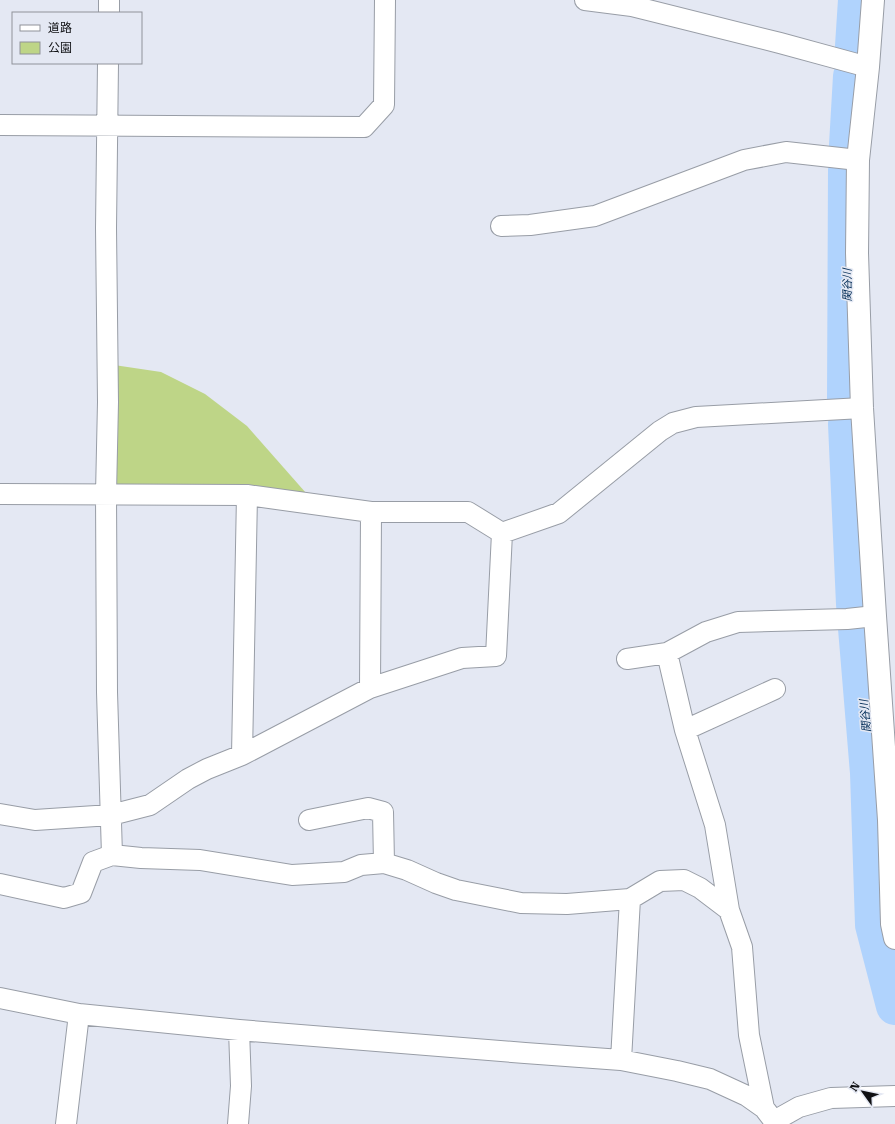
<svg xmlns="http://www.w3.org/2000/svg" width="895" height="1124" font-family="'Roboto Serif','Noto Sans JP',serif">
  <rect width="100%" height="100%" fill="#e4e8f3"/>
  <path fill="#bed587" d="M114,365l47,7 44,22 42,32 59,67 -195,-7z"/>
  <g fill="none" stroke-linecap="round" stroke-linejoin="round">
    <path stroke="#b0d3fd" stroke-width="38" d="M854,46l3,-46
      M848,145l4,-69
      M846,400l1,-230
      M847,424l8,180 14,169 5,152 21,81"/>
    <defs>
      <path id="street" d="M585,0l47,6 148,37 88,24
        M109,13v-13
        M108,63l-2,165 2,174 -2,92 1,198 5,163
        M0,125l364,2 20,-22 1,-105
        M501,226l29,-1 65,-9 149,-56 42,-8 72,8
        M0,494l247,1 124,17h97l34,21
        M502,533l57,-20 101,-82 13,-8 23,-6 166,-9
        M667,653l18,77 30,95 14,85 13,37 7,88 15,73
        M627,659l40,-6 39,-21 32,-10 109,-3 28,-3
        M370,688l1,-176
        M685,730l90,-41
        M242,755l5,-260
        M0,814l35,6 76,-5 39,-10 38,-26 19,-10 35,-14 128,-67 92,-30 34,-2 6,-123
        M309,820l59,-12 15,4 1,51
        M0,884l64,14 17,-5 12,-31 19,-7 29,3 59,2 92,15 52,-3 17,-7 23,-2 23,7 29,13 20,7 65,13 46,1 63,-5 30,-18 24,-1 16,8 29,22
        M0,998l79,16 160,16 286,23 96,7 56,11 33,8 37,17 17,12 10,13
        M621,1060l9,-161
        M66,1124l13,-110
        M238,1124l3,-38 -2,-56
        M773,1124l1,-3 25,-14 32,-9 64,-2"/>
      <path id="secondary" d="M873,0l-5,67 -10,93 -1,93 5,155 13,208 14,204 3,104 3,14"/>
    </defs>
    <use href="#street" stroke="#989da6" stroke-width="22"/>
    <use href="#secondary" stroke="#989da6" stroke-width="24"/>
    <use href="#street" stroke="#fff" stroke-width="20"/>
    <use href="#secondary" stroke="#fff" stroke-width="22"/>
  </g>
  <g text-anchor="middle" stroke-width="3" stroke-linejoin="round" paint-order="stroke">
    <g font-size="11" font-style="italic" fill="#032d57" stroke="#e4e8f3">
      <text transform="translate(847 285) rotate(-90)" y="4">関谷川</text>
      <text transform="translate(865 716) rotate(-95)" y="4">関谷川</text>
    </g>
  </g>
  <rect x="12" y="12" width="130" height="52" fill="#e4e8f3" stroke="#8f929a"/>
  <rect x="20" y="25" width="20" height="6" fill="#ffffff" stroke="#8f929a"/>
  <text x="48" y="32" font-size="12" fill="#101114">道路</text>
  <rect x="20" y="42" width="20" height="12" fill="#bed587" stroke="#8f929a"/>
  <text x="48" y="52" font-size="12" fill="#101114">公園</text>
  <g transform="translate(863 1092) rotate(303)" stroke="#e4e8f3" stroke-width="3" paint-order="stroke">
  <path d="M0-3L7 15L0 10L-7 15Z" fill="#101114"/>
  <text y="-6" font-size="11" font-weight="bold" text-anchor="middle" fill="#101114">N</text>
  </g>
</svg>
